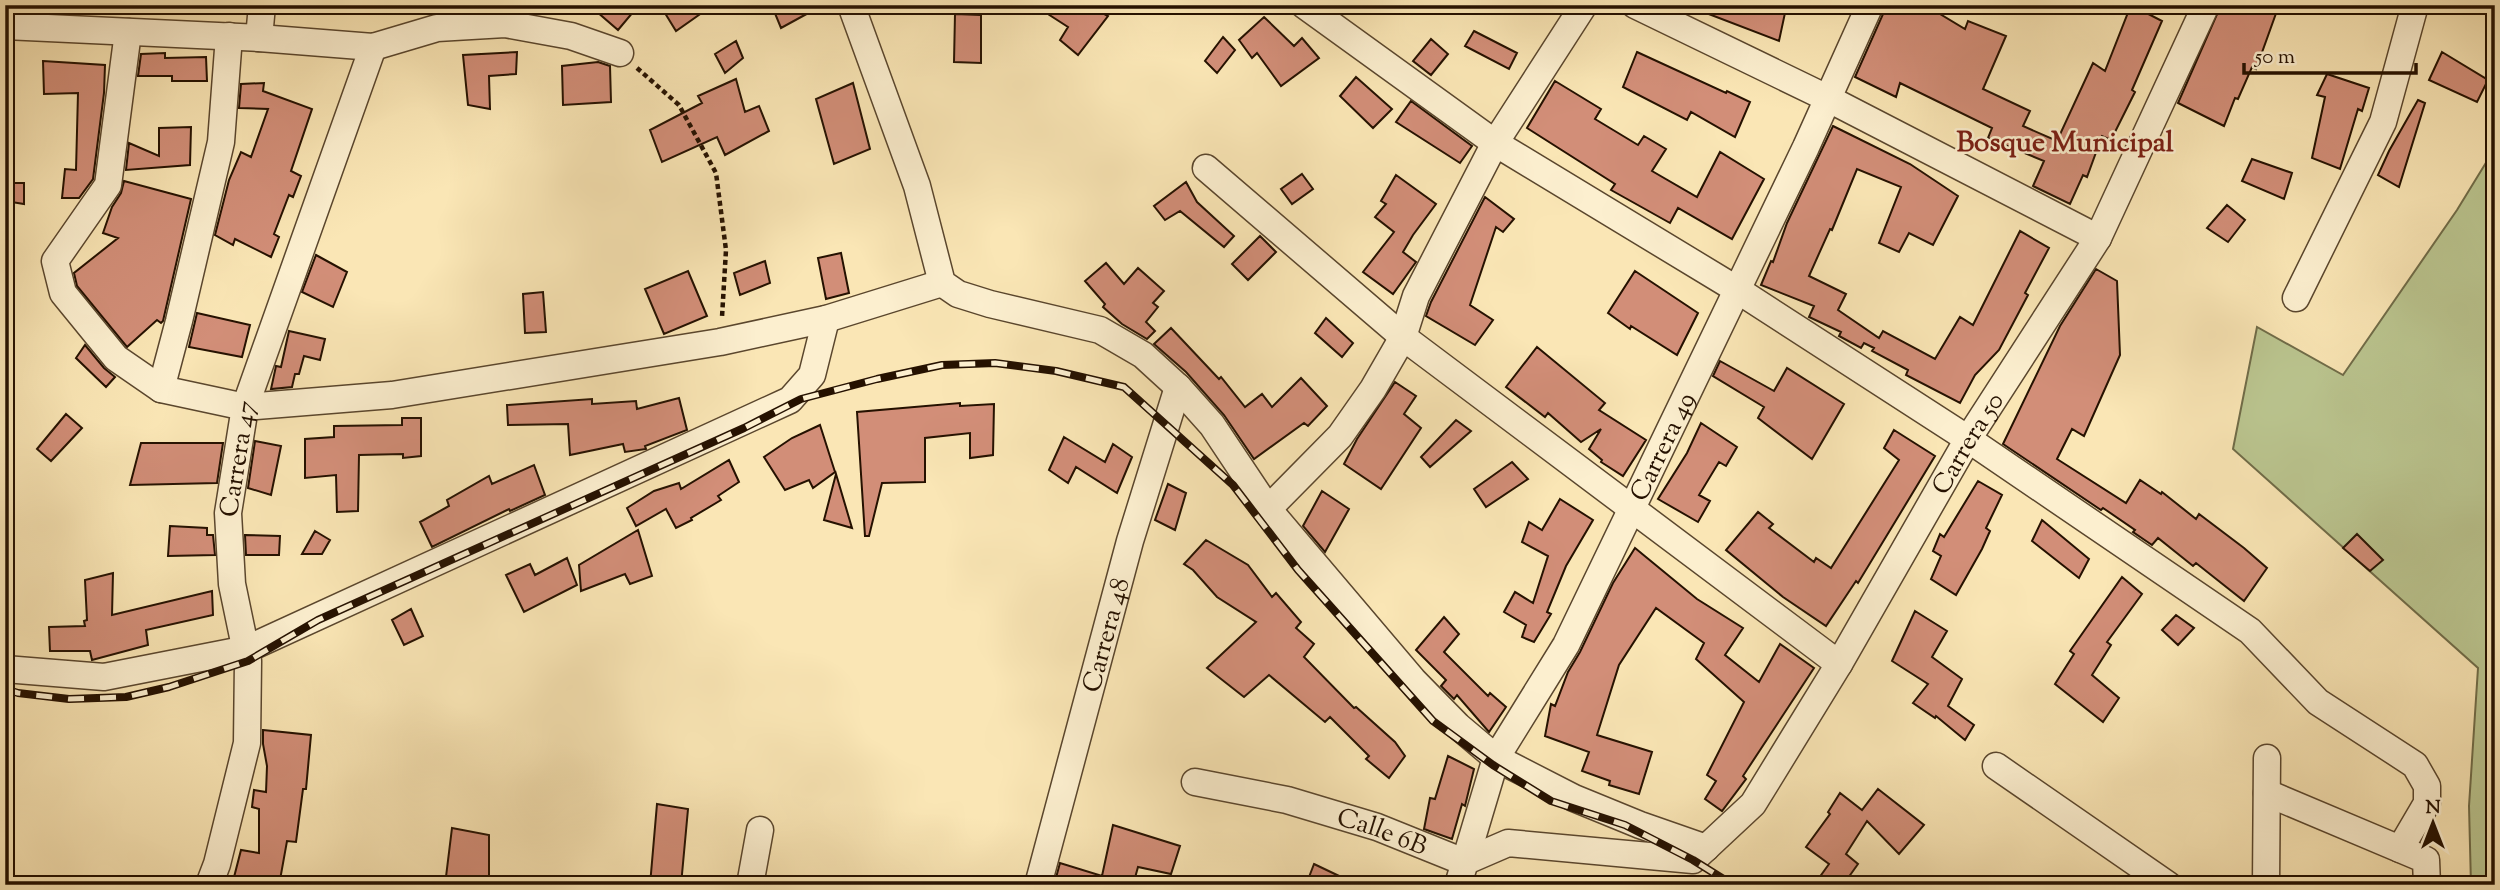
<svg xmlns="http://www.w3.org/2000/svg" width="2500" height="890" font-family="'Sorts Mill Goudy',serif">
  <rect width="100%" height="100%" fill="#fae6b5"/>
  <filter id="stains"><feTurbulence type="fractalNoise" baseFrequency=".00286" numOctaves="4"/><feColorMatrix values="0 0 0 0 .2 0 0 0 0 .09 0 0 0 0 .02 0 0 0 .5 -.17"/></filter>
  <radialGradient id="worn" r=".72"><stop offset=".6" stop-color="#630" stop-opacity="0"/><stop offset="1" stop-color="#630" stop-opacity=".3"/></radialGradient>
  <path fill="#bbc690" stroke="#706c48" stroke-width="2" d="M2495,148v737h-24l-2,-79 9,-138 -245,-219 24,-122 86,48 114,-165z"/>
  <path fill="#d28e78" stroke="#251100" stroke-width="2" d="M589,5h50l-21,25z
    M660,5h53l-37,26z
    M784,5h39l-42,23 -7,-17z
    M1034,5h54l20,11 -30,39 -18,-15 8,-13z
    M1693,5h68l24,8 -6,28 -86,-33z
    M1887,5h38l40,24 3,-8 38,15 -23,53 47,22 -7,15 34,15 36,-78 12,8 26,-66 31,16 -30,69 3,2 -24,48 -9,-4 -15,41 -4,-2 -13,29 -37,-18 11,-25 -56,-23 4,-10 -92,-45 -4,14 -41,-20z
    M2221,5h58l-23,64 -4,-2 -14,32 -3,-1 -11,28 -46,-23z
    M955,14l26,1v48l-27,-1z
    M1264,17l30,29 8,-8 17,20 -38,28 -24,-33 -5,5 -13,-18z
    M1474,31l43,22 -8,16 -44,-23z
    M1223,37l12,13 -18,23 -12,-12z
    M1431,39l17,15 -17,21 -18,-14z
    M736,41l7,17 -18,15 -10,-19z
    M517,52l-1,22 -27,2 1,33 -22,-4 -5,-50z
    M1637,52l89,41 1,-2 23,11 -15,35 -44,-25 -4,8 -64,-33z
    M2442,52l46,28 -11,22 -48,-22z
    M165,53v5l41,-1 1,24h-35v-5h-34l3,-22z
    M43,61l62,4 -1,28 -11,86 -14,19h-17l3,-29 11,1 2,-77 -34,1z
    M598,62l12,4 1,36 -48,3 -1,-39z
    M2327,74l42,14 -7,23 -4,-2 -18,60 -28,-11 13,-61 -8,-2z
    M1356,77l36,32 -19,19 -33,-32z
    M736,79l9,33 14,-6 10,25 -44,24 -8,-18 -55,25 -12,-32 52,-27 -4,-7z
    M1555,81l46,28 -6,10 43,26 6,-9 22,13 -14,22 45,26 23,-45 44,27 -32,60 -54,-31 -8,15 -59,-33 4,-6 -88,-56z
    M264,83l-1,8 49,18 -21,62 10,5 -8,21 -4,-2 -15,39 5,3 -8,20 -36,-18 -2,6 -18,-10 14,-55 12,-28 10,5 17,-48 -29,-1 2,-24z
    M853,83l17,66 -36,15 -18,-65z
    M2418,100l7,3 -26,84 -21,-12 11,-24z
    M1411,101l61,45 -12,17 -64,-41z
    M1833,126l77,38 48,32 -25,49 -24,-12 -10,19 -20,-9 22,-56 -44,-18 -25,61 -2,-1 -21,47 37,18 -8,16 41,28 4,-7 52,28 25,-42 13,8 47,-94 29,17 -24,45 3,2 -29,55 -24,25 -15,28 -54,-28 2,-5 -36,-19 2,-3 -10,-5 -3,5 -22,-12 2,-4 -32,-15 5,-11 -53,-21 10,-24 2,1 14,-39z
    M191,127l-1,38 -64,5 3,-27 30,13v-28z
    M2252,159l40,14 -8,26 -42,-18z
    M1302,174l11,15 -21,15 -11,-15z
    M1396,175l40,29 -23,31 -10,17 13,10 -23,32 -30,-22 31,-40 -19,-15 11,-13 -5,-3z
    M124,181l67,18 -28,122 -2,2 -4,-3 -30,27 -50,-61 -3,-13 44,-35 -15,-5 9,-26 9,-14z
    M1186,182l11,20 37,34 -10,11 -44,-36 -15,9 -11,-14z
    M5,183h19v21l-19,-3z
    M1485,197l29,22 -11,13 -7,-5 -26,78 23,15 -18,25 -49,-29 5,-14z
    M2227,205l18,15 -17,22 -21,-14z
    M1260,236l16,16 -28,28 -16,-16z
    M841,253l8,40 -23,6 -8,-41z
    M316,255l31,17 -14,35 -31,-15z
    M765,261l5,22 -30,12 -6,-22z
    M1106,263l18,21 14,-16 26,23 -11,12 5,4 -12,15 9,9 -8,8 -25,-15 -19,-17 2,-3 -20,-23z
    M2096,269l21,12 3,74 -36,81 -12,-7 -15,30 69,44 14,-23 21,14 1,-2 34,27 3,-5 45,34 23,20 -23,33 -48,-38 -3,3 -35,-28 -6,7 -19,-13 2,-2 -32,-22 -2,2 -98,-66 57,-118z
    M688,271l19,45 -43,18 -19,-45z
    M1635,271l63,42 -21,42 -46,-29 -1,3 -22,-16z
    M543,292l3,40 -21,1 -2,-39z
    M197,313l53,12 -8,32 -53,-10z
    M1326,318l27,25 -11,14 -27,-24z
    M1171,328l48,51 2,-2 24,30 17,-13 10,13 29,-29 26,28 -19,20 -4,-3 -50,36 -30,-44 -38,-43 -32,-28z
    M289,331l36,8 -5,21 -16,-4 -5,18h-4l-3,13 -21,2 5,-23 5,1z
    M85,345l19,23 11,9 -9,10 -30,-29z
    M1537,347l68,56 -6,7 47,30 -23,36 -22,-14 1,-2 -13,-11 12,-20 -20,13 -33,-29 -3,4 -39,-30z
    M1720,361l54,30 13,-23 57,36 -32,55 -54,-41 6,-11 -51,-31z
    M1395,382l21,14 -12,18 17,14 -40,61 -37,-25 13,-25z
    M679,398l8,32 -42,16 1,3 -21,3 -2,-8 -53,11 -2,-31 -60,1 -1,-20 85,-6v5l44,-3 1,8z
    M960,403v3l34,-2 -1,51 -23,3v-25l-45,5v44l-43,1 -13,53h-4l-8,-124z
    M66,414l16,14 -31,33 -14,-12z
    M402,418h19v38l-18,2v-4l-44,1 -1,56 -21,1 -1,-37 -31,3v-39l29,-2v-11l68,-1z
    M1456,420l15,11 -41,36 -9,-10z
    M1701,423l36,24 -11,19 -7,-4 -20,33 11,6 -12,21 -40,-23 29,-46z
    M820,425l15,47 -22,16 -4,-8 -24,10 -21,-33 28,-19z
    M1894,430l41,26 -77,127 -2,-2 -30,45 -43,-29 -57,-47 32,-38 15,12 -4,4 45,34 2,-4 15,10 68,-108 -15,-12z
    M1064,437l41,25 8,-18 19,13 -15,36 -41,-26 -8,16 -19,-13z
    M255,441l26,5 -10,49 -23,-7z
    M141,443h82l-6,40 -87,2z
    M729,460l10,22 -21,14 3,4 -30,18 1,2 -16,8 -10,-19 -30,17 -9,-18 27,-17 25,-8 2,6z
    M1512,462l16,17 -42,28 -12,-18z
    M534,465l11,30 -35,16 -1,-2 -77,38 -12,-25 29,-16 -2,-6 42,-24 3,8z
    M836,474l16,54 -28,-8z
    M1978,481l24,14 -16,33 4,3 -8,18 -26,46 -25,-16 10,-23 -8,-5 7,-17 4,3z
    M1168,484l18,9 -11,37 -20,-10z
    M1322,491l27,18 -24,43 -22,-26z
    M1560,499l33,21 -27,46 -19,46 4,2 -17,28 -12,-5 4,-12 -22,-13 11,-20 18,11 15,-47 -26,-14 7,-20 13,8z
    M2042,520l47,39 -10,19 -47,-37z
    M170,526l37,2v7h6l2,20 -47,1z
    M638,530l14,46 -22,8 -5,-10 -44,17 -2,-26z
    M315,531l15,9 -8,14h-20z
    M2357,534l26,26 -13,11 -27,-23z
    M245,535l35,1 -1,19h-33z
    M1206,540l42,25 24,32 4,-4 25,29 -5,6 18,16 -10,13 50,51 2,-1 39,35 10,14 -16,22 -23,-19 3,-3 -39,-39 -5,5 -56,-47 -25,22 -37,-29 49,-46 -39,-25 -24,-27 -9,-6z
    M1635,548l62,51 46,29 -18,27 34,27 21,-38 34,24 -71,108 3,3 -24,32 -17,-12 11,-18 -9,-6 37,-73 -48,-43 8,-16 -48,-35 -37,57 -22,70 55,17 -13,42 -30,-9 1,-4 -28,-10 7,-19 -44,-16 6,-32 4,2 13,-34 12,-20 33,-69z
    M567,558l10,27 -53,27 -18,-37 24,-11 5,11z
    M113,573l-1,42 100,-24 1,24 -67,15 2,15 -56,15 -2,-9h-40l-1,-24 36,-1 -1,-5 3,-1 -2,-40z
    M2122,577l20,17 -35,48 4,3 -19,30 27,23 -16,24 -48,-38 19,-30 -4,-3z
    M411,609l12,27 -19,9 -12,-25z
    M1915,611l32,20 -15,26 30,22 -14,27 26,19 -9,15 -29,-24 -1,2 -22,-15 15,-19 -36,-23z
    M2176,615l18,13 -16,17 -16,-15z
    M1444,617l15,17 -15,18 44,44 2,-3 16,14 -17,25 -32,-37 -3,4 -13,-13 5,-6 -30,-30z
    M263,730l48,5 -5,54h-3l-7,53 -9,-1 -7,39 -3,-1 -1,6h-44l9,-35 18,3v-44l-7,-2 2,-17 12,2 1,-26 -4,-22z
    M1448,756l26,13 -9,37 -3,-2 -10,35 -28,-10 6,-31 5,1z
    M1878,789l46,36 -25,29 -32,-33 -21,33 12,10 -15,21h-29l15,-21 -23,-17 24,-33 -2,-2 12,-19 22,17z
    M657,804l31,5 -7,76h-31z
    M1113,825l67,21 -9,28 -33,-7 -5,18h-79l6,-22 42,13z
    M452,828l37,7v50h-44z
    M1314,864l44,21h-52z"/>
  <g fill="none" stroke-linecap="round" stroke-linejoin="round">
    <defs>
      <g id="minor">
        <path d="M851,5l66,181 25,97 16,11 32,10 110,26 43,25 35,32 34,38 56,84 145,171 45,46 38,32 78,40 66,27 66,23"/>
        <path d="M1304,5l191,138 241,146 232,150 282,192 68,71 97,63 12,21v17l-27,46"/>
        <path d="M1635,5l192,93 271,140"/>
        <path d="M5,26l254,12 114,9 64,-19 68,-4 66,12 49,17"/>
        <path d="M128,32l-20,153 -53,76 8,32 53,65 45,31 84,18 147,-12 328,-53 106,-23 116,-36"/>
        <path d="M259,38l3,-33"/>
        <path d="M1206,168l197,169 436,327"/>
        <path d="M2296,298l87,-176 32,-117"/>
        <path d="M161,389l18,-68 42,-179 8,-106"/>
        <path d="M1268,509l72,-73 33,-47 30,-52 13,-41 79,-153 89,-138"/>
        <path d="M5,669l99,8 143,-28 543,-249 22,-25 14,-56"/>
        <path d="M1996,766l172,119"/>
        <path id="s1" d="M1195,782l92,18 90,27 87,35 44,-19 185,17 60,-56 86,-140 129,-225 130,-201 108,-233"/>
        <path d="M2267,793l159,67 1,25"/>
        <path id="s2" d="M209,885l8,-21 30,-121 1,-82 -16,-77 -4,-71 17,-106 128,-360"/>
        <path d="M750,885l10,-55"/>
        <path id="s3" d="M1038,885l92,-344 48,-154"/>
        <path id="s4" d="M1458,885l38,-127 70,-113 240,-498 64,-142"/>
        <path d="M2266,885l1,-127"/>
      </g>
    </defs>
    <use href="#minor" stroke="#5a462d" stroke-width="29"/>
    <path stroke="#251100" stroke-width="4.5" stroke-dasharray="5 3.5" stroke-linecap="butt" d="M637,68l42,37 37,68 10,77 -4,67"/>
    <use href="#minor" stroke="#fcefcf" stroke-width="26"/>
    <defs>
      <path id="rail" d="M5,689l13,4 51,6 57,-2 43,-10 79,-26 70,-41 426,-192 57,-29 76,-20 65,-14 53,-2 61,8 68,16 109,98 65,85 135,151 60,44 58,36 74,24 68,35 40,25"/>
    </defs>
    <use href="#rail" stroke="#251100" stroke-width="8"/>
    <use href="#rail" stroke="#fcefcf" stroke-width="5" stroke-dasharray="16" stroke-linecap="butt"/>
  </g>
  <g text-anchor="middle" stroke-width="5" stroke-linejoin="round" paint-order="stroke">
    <g font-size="26" fill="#251100" stroke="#fcefcf">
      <text dy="9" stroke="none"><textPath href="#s1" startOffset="1017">Carrera 50</textPath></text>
      <text dy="9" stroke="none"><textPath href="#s4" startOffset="486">Carrera 49</textPath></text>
      <text dy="9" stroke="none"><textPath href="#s2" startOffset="434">Carrera 47</textPath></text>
      <text dy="9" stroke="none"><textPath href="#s3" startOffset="259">Carrera 48</textPath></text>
      <text dy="9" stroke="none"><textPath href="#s1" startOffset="194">Calle 6B</textPath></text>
    </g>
    <g font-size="28" font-weight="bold" fill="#7a1f14" stroke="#fcefcf">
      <text x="2065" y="151">Bosque Municipal</text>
    </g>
  </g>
  <rect width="2500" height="890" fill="none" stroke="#fae6b5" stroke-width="28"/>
  <rect x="7" y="7" width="2486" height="876" fill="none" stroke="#251100" stroke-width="3.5"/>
  <rect x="14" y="14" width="2472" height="862" fill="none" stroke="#251100" stroke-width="2"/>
  <g transform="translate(2433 823)" stroke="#fcefcf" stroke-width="5" paint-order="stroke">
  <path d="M0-5L12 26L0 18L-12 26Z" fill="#251100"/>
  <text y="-10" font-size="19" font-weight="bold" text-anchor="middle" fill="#251100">N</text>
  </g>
  <path d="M2244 63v10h172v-10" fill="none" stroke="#251100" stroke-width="3.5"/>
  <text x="2255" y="63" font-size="21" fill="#251100" stroke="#fcefcf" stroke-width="5" paint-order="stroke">50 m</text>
  <rect width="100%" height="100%" filter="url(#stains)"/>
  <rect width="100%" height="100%" fill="url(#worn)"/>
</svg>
